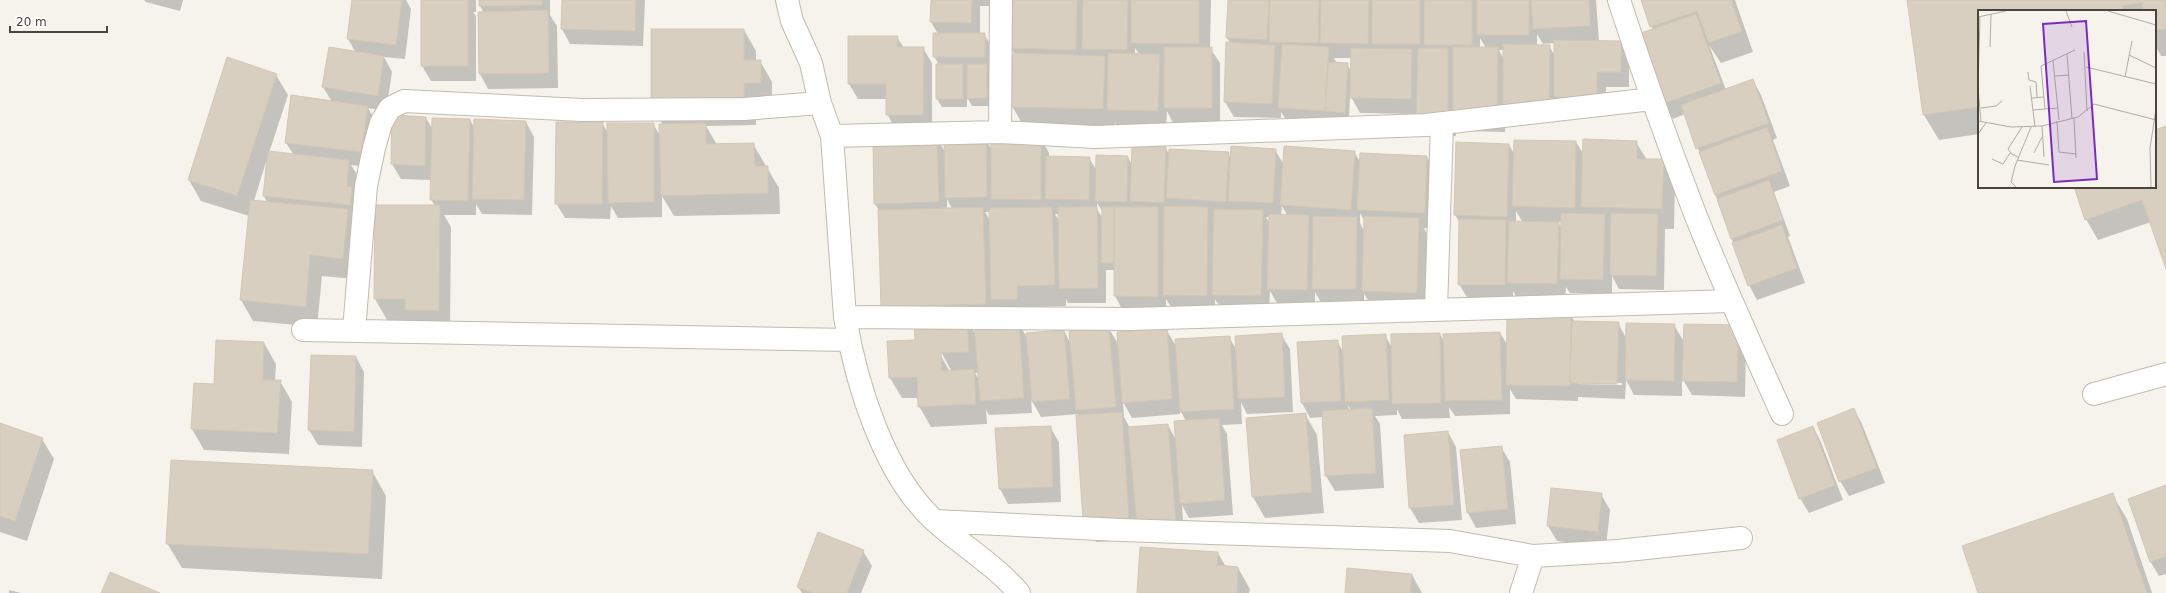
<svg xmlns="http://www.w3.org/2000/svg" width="2166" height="593" font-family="'DejaVu Sans',sans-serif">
  <rect width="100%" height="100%" fill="#f6f3ec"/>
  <path fill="#0003" fill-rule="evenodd" d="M144,0h39l-3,11 -34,-9z
    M353,0h53l5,9 -6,50 -21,-2 8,15 -6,39 -18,-3 8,14 -6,45 -19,-2 7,11 -3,103 -33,-3 -5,51 -64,-6 -12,-21 8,-84 -48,-15 -12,-21 87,-105 12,20 -19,58 25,2 -8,-12 46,-41 -9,-15 33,-34 -8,-14zM266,162l-2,34 3,6 -13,-1z
    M425,0h51v12h-3l3,4v65h-45l-9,-15v-65z
    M480,0h70v15l7,11 1,62 -70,1 -8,-15 4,-61 -4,-7z
    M563,0h82l-2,46 -73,-2 -8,-15z
    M932,0h58v6h-10v28h4l9,15 -2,57h-19l-5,-9v10h-25l-5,-8 2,-34 -5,-9 4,-22 -7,-12z
    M1012,0h199l-1,48 10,15v60h-47l-6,-12 -1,15 -50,-1 -1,-3v7l-91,-2 -12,-21 3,-51 -4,-7zM1135,48l4,6h-4z
    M1229,0h367l3,42h22l8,15v30h-23l-1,26 -48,-11v19l-45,-1 -6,-11 -1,23 -42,-1 -7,-11v16l-30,-1 -8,-21 -58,-1 -10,-18 -1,25 -61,3 -7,-11v6l-47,-1 -9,-15 6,-58 -4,-6zM1537,34l6,10 12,-1v13l-6,-10h-12zM1480,38l6,10h-6zM1499,50h5v10zM1334,58h18v15l-5,-9 -10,-1zM1562,96l40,3 -40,-1z
    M1642,0h93l18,52 -32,11 -12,-18 17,45 27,-10 8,15 16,43 -4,2 17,46 -16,6 16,44 -2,1 17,46 -48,17 -8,-15 -64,-171 -12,5 -9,-15 -11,-74z
    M1908,0h258v56h-5l-6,-11v-34h-176v123l-40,6 -15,-25z
    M744,30l12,21v10h4l12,21v21h-16v22l-50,1 11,19 36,-1 26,44 1,26 -106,2 -12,-20v21l-44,1 -7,-12 -1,13 -45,-1 -9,-15 46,-80 6,10 45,-9 8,13 2,-12 -11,-20z
    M849,37h48l7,11h19l9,15v66l-36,1 -9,-16v-15h-29l-9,-15z
    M426,118l7,12 37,-10 5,9 51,-7 8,15 -2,78 -50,-1 -6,-10v11h-32l7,12 -1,104h-32l-7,-11h-24l-12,-21 60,-93 -4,-7v-19l-30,-1 -9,-15z
    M2166,127v139l-15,-44 -53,18 -12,-21 -11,-32h80v-56z
    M937,138l8,14 40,-14 7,12 49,-12 8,15v4l40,1 8,13 31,-14 4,8 34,-17 3,7 59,-2 3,6 44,-9 9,15 70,-13 7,11 66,-6 9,15 -3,56h-9l3,6 -2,74 -53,-2 -8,-12v10h-42l-7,-12v13l-38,-2 -7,-12 -1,20 -47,-1 -7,-11v12l-42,-1 -7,-11v13l-43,-1 -8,-15v-26h-9v33h-38l-2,-4v7l-37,1v13l-11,2 9,16 37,-7 7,13 38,-15 10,16 47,-16 11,19 52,-11 7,12 45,-15 9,15 3,63 -46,2 -6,-12 1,22 -20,1 5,9 6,81 -44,3 -7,-13 2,32 -88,5 -12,-21 -5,-107 -38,3 -10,-18 1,14 -43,2 -3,-5 1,14 -56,3 -12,-21v-8h-17l-12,-20 26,-37 -1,-14 -21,1 -15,-117 -4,-7zM947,199l5,10h-5zM1097,203l6,9v7l-6,-10zM1282,206l5,9h-6zM985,212h5v8zM1360,213l5,9v11l-5,-10zM1055,214h4v7zM1266,217h4v7zM975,325l1,10 -6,-9zM939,348l13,24h-2l-13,-23zM975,373h3l1,7zM1123,402l9,16 48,-4v-4l6,11 -10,19 -8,-15 -38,3 -6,-11z
    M1576,142l8,13 52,-13 11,18h16l12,21 -1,48h-9l-1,61 -45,-1 -7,-13v18l-42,-1 -4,-6 -1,12 -48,-1 -4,-7v8h-45l-9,-15 1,-61 -5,-8 54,-70 6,10zM1516,211l3,5 4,7 -7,-1zM1558,222h4v7z
    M1570,314l5,8 43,1 8,15 48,-13 10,17 62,-1 -1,56 -53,-2 -10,-17v18l-48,-1 -8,-15 -1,19 -47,-2v4l-62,-2 -6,-10v25l-55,2 -6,-9 1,11 -48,1 -5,-10v6l-22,1 5,8 4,64 -49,3 -9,-15 -3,-59 -13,1 -8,-15 35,-62 7,12 41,-18 7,13 48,-14 4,8 56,-9 8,13zM1578,382l44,1v2l-44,-1zM1348,405l3,5h-2z
    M264,343l12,21 -1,17h5l12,21 -3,52 -85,-4 -12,-21z
    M356,357l8,15 -2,75 -44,-2 -9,-15z
    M1854,409l8,15 23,59 -36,13 -9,-15z
    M1305,414l12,21 7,78 -59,5 -12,-21 -6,-78z
    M0,424l42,15 12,20 -27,82 -27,-9z
    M1050,427l9,15 2,60 -53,2 -8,-15 -4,-60z
    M1813,427l8,15 22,58 -34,13 -9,-15z
    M1448,432l8,15 6,73 -43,3 -9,-15 -5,-73z
    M1501,447l9,15 6,62 -40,4 -8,-15z
    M372,471l14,25 -4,83 -200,-11 -15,-25z
    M2166,487v87l-7,2 -9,-15z
    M1601,494l9,16 -4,37 -49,-6 -9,-15z
    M2112,494l15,25 25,74h-173z
    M863,551l9,15 -11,27h-59l-4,-6z
    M1218,553l8,14 12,1 12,21 -1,4h-111z
    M1412,575l10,18h-76z
    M9,590l12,3h-12z"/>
  <path fill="#d8cfc1" stroke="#d3c7b4" d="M352,0h50l-6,45 -49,-6z
    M421,0h47v66h-47z
    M479,0h63v5l-63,1z
    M562,0h74l-1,31 -74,-2z
    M931,0h41l-1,23 -41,-1z
    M1011,0h66l-1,50 -66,-2z
    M1083,0h45l-1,50 -45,-1z
    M1131,0h68v44l-68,-1z
    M1228,0h41l-2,40 -41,-2z
    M1270,0h49l-1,43 -49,-1z
    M1321,0h48l-1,44 -48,-1z
    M1372,0h48v44h-48z
    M1424,0h48v45h-48z
    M1477,0h52v35h-52z
    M1531,0h58l1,26 -57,3z
    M1641,0h90l11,31 -33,12 -12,-32 -47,16z
    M1907,0h259v29l-11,1v-19h-12l-1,-8 -20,3 1,5h-144v96l-56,8z
    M548,10l1,63 -70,1 -1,-62z
    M1696,14l25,69 -58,21 -25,-70z
    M651,29h93v31h17v23h-17v22h-93z
    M933,33h52v24h-52z
    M848,36h50l-1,11h27l-1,68h-37v-31h-38z
    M1554,40l67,1v31h-24v26l-43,-1z
    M1226,42l49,3 -3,59 -48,-2z
    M1282,44l47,3 -4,64 -47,-3z
    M1503,44l47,1 -1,61h-46z
    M329,47l55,9 -6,40 -56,-9z
    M1164,47h48v61h-48z
    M1453,47h45l-1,70 -44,-1z
    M1351,48l61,1 -1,50 -61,-1z
    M1418,48h30v73l-32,-1z
    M1013,53l92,3 -2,53 -92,-2z
    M1108,53l52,1 -2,57 -51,-1z
    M227,57l50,17 -40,122 -49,-16z
    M1328,62l20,1 -3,50 -20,-2z
    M936,64h27v35h-27z
    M967,64h20v34l-20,1z
    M1753,79l16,44 -73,26 -15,-44z
    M291,95l77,11 -7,46 -76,-9z
    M392,115l34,2 -1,49 -34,-2z
    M432,118l38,1 -2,82 -38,-1z
    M474,119l52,2 -2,79 -52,-1z
    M556,122h47l-1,82h-47z
    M607,123h47v79l-46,1z
    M706,123v21l48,-1 1,23h13v27l-107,3 -2,-72z
    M2166,126v143l-24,-69 -57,20 -11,-33h81v-57z
    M1767,127l15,44 -67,24 -16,-43z
    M937,137l2,65 -65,2 -1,-65z
    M944,137h42l1,60 -42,1z
    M991,137h50v63l-50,-1z
    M1583,139l54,2v18h27l-2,50 -81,-2z
    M1514,140l62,1 -1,67 -63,-2z
    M1456,142l53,2 -2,73 -53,-2z
    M1132,146l34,1 -2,56 -34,-2z
    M1231,146l45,3 -3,54 -45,-2z
    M1284,146l71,5 -4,59 -71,-5z
    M1169,149l60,3 -3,50 -60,-4z
    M268,151l81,9 -2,26 5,1 -2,18 -87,-9z
    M1360,153l67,3 -2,57 -68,-3z
    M1096,155l32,1 -1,46 -32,-1z
    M1046,156l44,1 -1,43 -44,-1z
    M1769,180l14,40 -52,19 -14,-40z
    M250,200l98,9 -5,50 -33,-4 -4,52 -66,-7z
    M375,205h65l-1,106 -34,-1v-11h-31z
    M1164,206l44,1 -1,89 -44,-1z
    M983,207l3,97 -105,3 -3,-97z
    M1052,207l3,78 -38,1 1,13 -27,1 -2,-92z
    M1058,207h39l1,81 -39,1z
    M1102,207h12v56h-13z
    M1114,207h44v90l-44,-1z
    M1214,209l49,1 -2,86 -49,-1z
    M1561,213l44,1 -2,66 -43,-1z
    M1611,213l47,1 -2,62 -46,-1z
    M1269,214l40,1 -2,75 -40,-1z
    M1313,216l44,1 -1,72h-44z
    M1364,216l55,2 -2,75 -55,-2z
    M1459,219l47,1 -1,65h-47z
    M1509,221l50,1 -2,62 -50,-1z
    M1782,225l15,43 -49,18 -16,-43z
    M1507,312l64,1 -1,73 -64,-1z
    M967,319l2,33 -28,1 1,18 32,-2 2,35 -58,3 -1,-30 -28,1 -2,-37 28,-1 -1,-19z
    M1019,321l5,77 -44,3 -6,-76z
    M1572,321l47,1 -2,62 -47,-1z
    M1626,323l49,1 -1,57 -49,-1z
    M1684,324l54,1 -1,57 -55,-1z
    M1109,328l7,79 -40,3 -7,-79z
    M1167,328l5,71 -50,4 -5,-71z
    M1064,330l6,69 -38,3 -6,-69z
    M1500,332l2,68 -57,1 -2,-67z
    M1282,333l3,64 -47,2 -3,-63z
    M1440,333l1,70 -49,1 -1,-70z
    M1386,334l3,66 -44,2 -3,-66z
    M1230,336l4,73 -54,3 -5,-73z
    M216,340l48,2 -1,38h18l-4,53 -86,-4 3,-46 20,1z
    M1338,340l3,61 -40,2 -4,-61z
    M311,355l45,1 -2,76 -46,-2z
    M1372,408l4,65 -51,3 -3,-65z
    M1854,408l23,60 -38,14 -22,-59z
    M1122,412l7,106 -46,3 -7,-106z
    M1306,413l6,79 -60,5 -6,-79z
    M1219,418l6,82 -45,4 -6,-83z
    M0,423l43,15 -28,83 -15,-5z
    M1168,424l8,98 -39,3 -9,-98z
    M1051,426l2,61 -54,2 -4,-61z
    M1813,426l22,59 -36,14 -22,-59z
    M1448,431l6,74 -45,3 -5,-73z
    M1502,446l6,63 -41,4 -7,-63z
    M171,460l202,10 -5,84 -202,-10z
    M2166,485v71l-16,6 -22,-63z
    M1551,488l51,5 -4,39 -51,-6z
    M2113,493l34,100h-169l-16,-47z
    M818,532l46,18 -17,43h-34l-16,-6z
    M1140,547l78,5 -1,13 21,2 -1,26h-100z
    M1347,568l65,6 -2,19h-65z
    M110,572l50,21h-59z"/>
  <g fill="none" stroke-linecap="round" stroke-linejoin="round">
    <defs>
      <path id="street" d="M787,0l5,21 19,42 9,40 12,33 13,181c11,66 39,159 91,205 27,24 59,43 83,71
        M1619,0c23,71 48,141 75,211 27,69 58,136 88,203
        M1000,132l1,-132
        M832,136l168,-4 95,5 331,-12 226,-26
        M1436,309l6,-185
        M845,317l286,2 600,-18
        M303,330l546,10
        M354,330l12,-144 8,-38 7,-25 9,-15 14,-7 178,9 162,-1 76,-6
        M2094,394l72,-20
        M935,521l186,9 329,11 83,15 85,-5 123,-13
        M1521,593l12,-37"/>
    </defs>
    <use href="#street" stroke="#c2bbae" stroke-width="24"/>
    <use href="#street" stroke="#fff" stroke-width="22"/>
  </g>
  <g transform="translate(1978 10)">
    <rect width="178" height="178" fill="#f6f3ec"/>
    <path fill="none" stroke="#b2ada4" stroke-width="1" d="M88,1l6,16M130,1l48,14M0,7l28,-6M2,7l-2,70 3,35M12,37l1,-33M106,42l3,59M89,44l5,65M151,45l27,13M75,51l6,59M108,57l70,17M50,62l1,8 7,2 1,15M77,66l14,-1M147,67l7,-36M52,76l5,41M54,88l12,-1M3,98l15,-2 6,-5M67,99l-4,-43 34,-16M55,100l25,-2M96,108l2,40M0,111l33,6 31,-1 36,-9 16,-13 62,16M79,111l2,31 17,2M64,116l2,31M0,124l8,-11M33,143l-3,-4 14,-22M56,143l8,-16M14,149l11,5 7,-11 8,4M39,150l32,5M38,177l-5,-5 4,-16 16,-39M173,177l-1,-39 6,-39"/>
    <path fill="#7b2cbf" fill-opacity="0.15" stroke="#7b2cbf" stroke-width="2" d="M108,11l11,158 -43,3 -11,-158z"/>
    <rect width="178" height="178" fill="none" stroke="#4b4439" stroke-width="2"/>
  </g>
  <path d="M10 26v6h97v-6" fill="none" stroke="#4b4439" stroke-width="2"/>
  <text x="16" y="26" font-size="12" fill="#4b4439" stroke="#ffffff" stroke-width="3" paint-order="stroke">20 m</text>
</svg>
